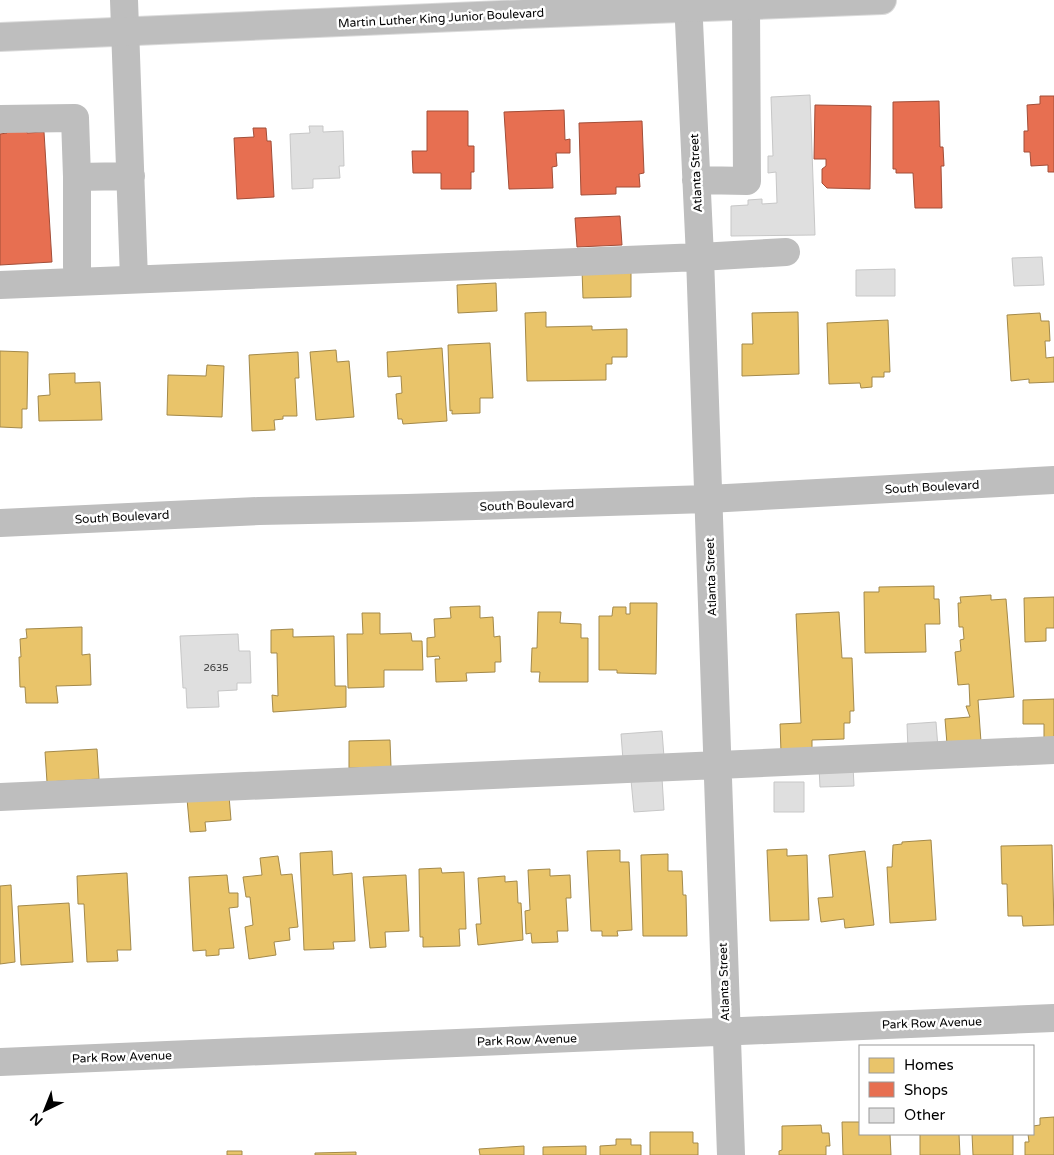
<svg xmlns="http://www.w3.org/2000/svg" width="1054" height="1155" font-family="'Varela Round',sans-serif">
  <rect width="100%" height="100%" fill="#fff"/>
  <path fill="#e9c46a" stroke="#a3894a" d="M631,269v28l-48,1 -1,-28z
    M496,283l1,28 -39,2 -1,-28z
    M546,312v15l46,-1v4l35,-1v28h-15v7h-6v16l-79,1 -2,-68z
    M798,312l1,62 -57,2v-32h11l-1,-31z
    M1040,313l1,8h8l1,20h-5l1,17 8,-1v25l-25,1v-4l-18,2 -4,-66z
    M888,320l2,52h-6v5h-12v10l-11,1 -1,-5 -31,1 -2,-61z
    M490,343l3,55h-13v15l-28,1v-4l-2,1 -2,-66z
    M442,348l5,73 -44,3 -1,-5h-4l-2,-25 6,-1 -1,-17 -13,1 -1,-25z
    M336,350l1,12 12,-1 5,56 -38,3 -6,-68z
    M0,351l28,1 -1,57h-5v19l-22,-1z
    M298,352l1,26h-4l2,38h-14v3l-9,1 1,10 -23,1 -3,-76z
    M207,365l17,1 -2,51 -55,-2 1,-40 38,1z
    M75,373v10l25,-1 2,38 -63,1 -1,-25 12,-1 -1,-21z
    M934,586v13h5l1,25h-15l1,28 -61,1 -1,-61h15v-5z
    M991,595v5l15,-1 8,98 -36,3 3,42 -34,2 -2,-25 25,-2 -4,-11h4l-1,-22 -11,1 -3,-33 6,-1 -1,-11 4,-1 -1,-12h-4l-1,-24h3l-1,-6z
    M1054,597v31h-8v13l-21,1 -1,-44z
    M630,603h27l-1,71 -39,-1v-3h-18v-54h13l1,-9h13v7h4z
    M480,606v12l13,-1 1,20 6,-1 1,26h-6v10l-29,1 1,8 -31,1 -1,-23h5l-1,-3 -12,1v-19l8,-1 -1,-18 17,-1 -1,-11z
    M538,612h23l-1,11 21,1v14h7v44h-49l1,-10h-9l1,-24h5z
    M839,612l3,46h10l2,53h-4v12h-6v16l-32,1v11l-31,1 -1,-28 21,-1 -5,-109z
    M362,613h18v21l31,-1 1,8h10l1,29h-39v17l-36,1 -1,-54h16z
    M82,627v28l8,-1 1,31 -35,1 2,17h-32l-1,-16h-5l-1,-30h2l-1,-18 7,-1 -1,-9z
    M293,629v8l41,-1 1,50h11v21l-73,5 -1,-17 6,1 -1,-43h-6v-23z
    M1054,699v40h-10v-15h-21v-24z
    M390,740l1,27 -42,1v-27z
    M97,749l2,30 -52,3 -2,-30z
    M229,796l2,24 -26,2 1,9 -16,1 -3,-33z
    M931,840l5,80 -46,3 -3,-56h5l1,-22 9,-1v-2z
    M1052,845l2,80 -31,1 -1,-10h-14l-1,-32h-5l-1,-38z
    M787,849v7l20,-1 2,65 -39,1 -3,-71z
    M620,850v12h9l3,68 -15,1 1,5h-16v-5h-11l-4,-80z
    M332,851l1,24 19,-2 3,68 -22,1 1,7 -30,1 -4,-97z
    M865,851l9,74 -29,3 -1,-9 -23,3 -3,-24 15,-1 -4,-42z
    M668,854v17h14l1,24h3l1,41h-44l-2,-81z
    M278,856l3,19 11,-1 6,53 -9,1 1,12 -16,2 2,13 -27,4 -4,-32 8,-2 -3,-28h-4l-3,-20 19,-2 -2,-17z
    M441,868l1,5 22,-1 2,57h-7l1,17 -37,1v-10h-3l-1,-68z
    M550,869v7l20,-1 1,23h-5l2,33h-11l1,11 -26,1 -1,-10 -5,1 -1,-23 5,-1 -2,-40z
    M127,873l4,77h-14l1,11 -31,1 -3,-58h-6l-1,-28z
    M227,875l2,18h9v14l-9,1 5,40 -15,1v6l-13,1v-6l-13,1 -4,-74z
    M406,875l3,56 -24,1 1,15 -16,1 -7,-71z
    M505,876v6l12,-1 1,22h3l2,37 -45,5 -2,-21h5l-3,-46z
    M11,885l4,77 -15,2v-78z
    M69,903l4,59 -52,3 -3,-59z
    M1054,1117v38h-29v-13h4l-1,-8h5v-8l7,-1v-7z
    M842,1122h18v12h30l1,21h-48z
    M821,1125l1,8h7l1,13h-4v9h-47v-4l3,-1v-24z
    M650,1132h43v11h5v12h-48z
    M920,1134h39l1,21h-40z
    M972,1134h41v21h-40z
    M616,1139h15v6h10v10h-41v-9l16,-1z
    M524,1146v9h-44l-1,-6z
    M586,1146v9h-43v-8z
    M227,1151h15v4h-15z
    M356,1152v3h-41v-2z"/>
  <path fill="#e76f51" stroke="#a24e39" d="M1040,96h14v76h-6v-7l-17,1 -1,-14h-6v-21h4l-1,-26 13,-1z
    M939,101l1,46h3l1,19h-3l1,42h-27l-2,-35h-17v-4h-3v-67z
    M815,105l56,1 -1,83 -43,-1 -5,-5v-14l4,-3v-7h-12z
    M564,110l1,30 5,-1v14h-14l1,13 -5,1 1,21 -44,1 -5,-77z
    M427,111h41v35h6v26h-3v17h-30v-16h-28l-1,-22h15z
    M642,121l2,52 -5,1 1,13h-24v7l-35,1 -2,-72z
    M27,128v5l17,-1 8,130 -52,3v-131l7,-1v-4z
    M253,128h13l1,13h4l3,56 -37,2 -3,-61 20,-1z
    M620,216l2,29 -45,2 -2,-29z"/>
  <path fill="#dfdfdf" stroke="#c7c7c7" d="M810,95l5,140 -84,1v-30l17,-1v-5l14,-1v5l15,-1 -1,-31 -8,1v-17h5l-2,-59z
    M309,126h14v6l20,-1 1,35h-5l1,12 -27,1v9l-21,1 -2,-55 20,-1z
    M1042,257l2,28 -30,1 -2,-28z
    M895,269v27h-39v-26z
    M238,634l1,17h11l1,32h-14v7l-19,1 1,16 -32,1 -1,-20h-3l-3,-52z
    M936,722l2,26 -30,2 -1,-26z
    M662,731l2,26 -41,3 -2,-26z
    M853,766l1,20 -34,1 -1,-20z
    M662,778l2,32 -30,2 -3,-32z
    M774,782h30v30h-30z"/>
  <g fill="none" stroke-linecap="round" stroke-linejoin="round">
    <defs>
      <path id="major" d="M0,37l524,-23 358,-14"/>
    </defs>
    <use href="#major" stroke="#dbdbdb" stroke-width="30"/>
    <path stroke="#bebebe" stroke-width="28" d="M124,0l10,279
      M688,0l12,257 31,898
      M0,119l75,-1 2,59 54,-1
      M696,180l51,1 -1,-175
      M77,267v-90
      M0,285l700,-28 86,-5
      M0,523l259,-12 148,-3 301,-9 346,-19
      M0,797l1054,-47
      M0,1062l1054,-44"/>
    <use href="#major" stroke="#bebebe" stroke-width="28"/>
  </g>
  <g text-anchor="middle" stroke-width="5" stroke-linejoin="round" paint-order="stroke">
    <g font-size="10" fill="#383838">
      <text x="216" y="671">2635</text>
    </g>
    <g font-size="12" fill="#000" stroke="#fff">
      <text transform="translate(441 18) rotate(-3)" y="4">Martin Luther King Junior Boulevard</text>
      <text transform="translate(696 173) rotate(-93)" y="4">Atlanta Street</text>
      <text transform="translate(932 487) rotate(-3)" y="4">South Boulevard</text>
      <text transform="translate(527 505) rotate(-2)" y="4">South Boulevard</text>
      <text transform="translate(122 517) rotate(-3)" y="4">South Boulevard</text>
      <text transform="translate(711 577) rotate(-92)" y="4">Atlanta Street</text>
      <text transform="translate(724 982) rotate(-92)" y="4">Atlanta Street</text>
      <text transform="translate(932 1023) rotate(-2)" y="4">Park Row Avenue</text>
      <text transform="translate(527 1040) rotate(-2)" y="4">Park Row Avenue</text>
      <text transform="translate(122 1057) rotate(-2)" y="4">Park Row Avenue</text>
    </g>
  </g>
  <rect x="859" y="1045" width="175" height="90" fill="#ffffff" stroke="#999999"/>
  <rect x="869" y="1058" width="25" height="15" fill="#e9c46a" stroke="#999999"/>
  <text x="904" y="1070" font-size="15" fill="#000000">Homes</text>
  <rect x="869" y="1082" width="25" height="15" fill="#e76f51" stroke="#999999"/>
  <text x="904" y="1095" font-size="15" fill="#000000">Shops</text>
  <rect x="869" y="1108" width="25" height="15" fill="#dfdfdf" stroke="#999999"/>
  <text x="904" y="1120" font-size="15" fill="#000000">Other</text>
  <g transform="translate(45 1110) rotate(223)" stroke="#ffffff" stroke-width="4" paint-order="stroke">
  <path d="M0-4L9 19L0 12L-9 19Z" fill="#000000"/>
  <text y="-8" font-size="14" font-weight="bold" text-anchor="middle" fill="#000000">N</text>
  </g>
</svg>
